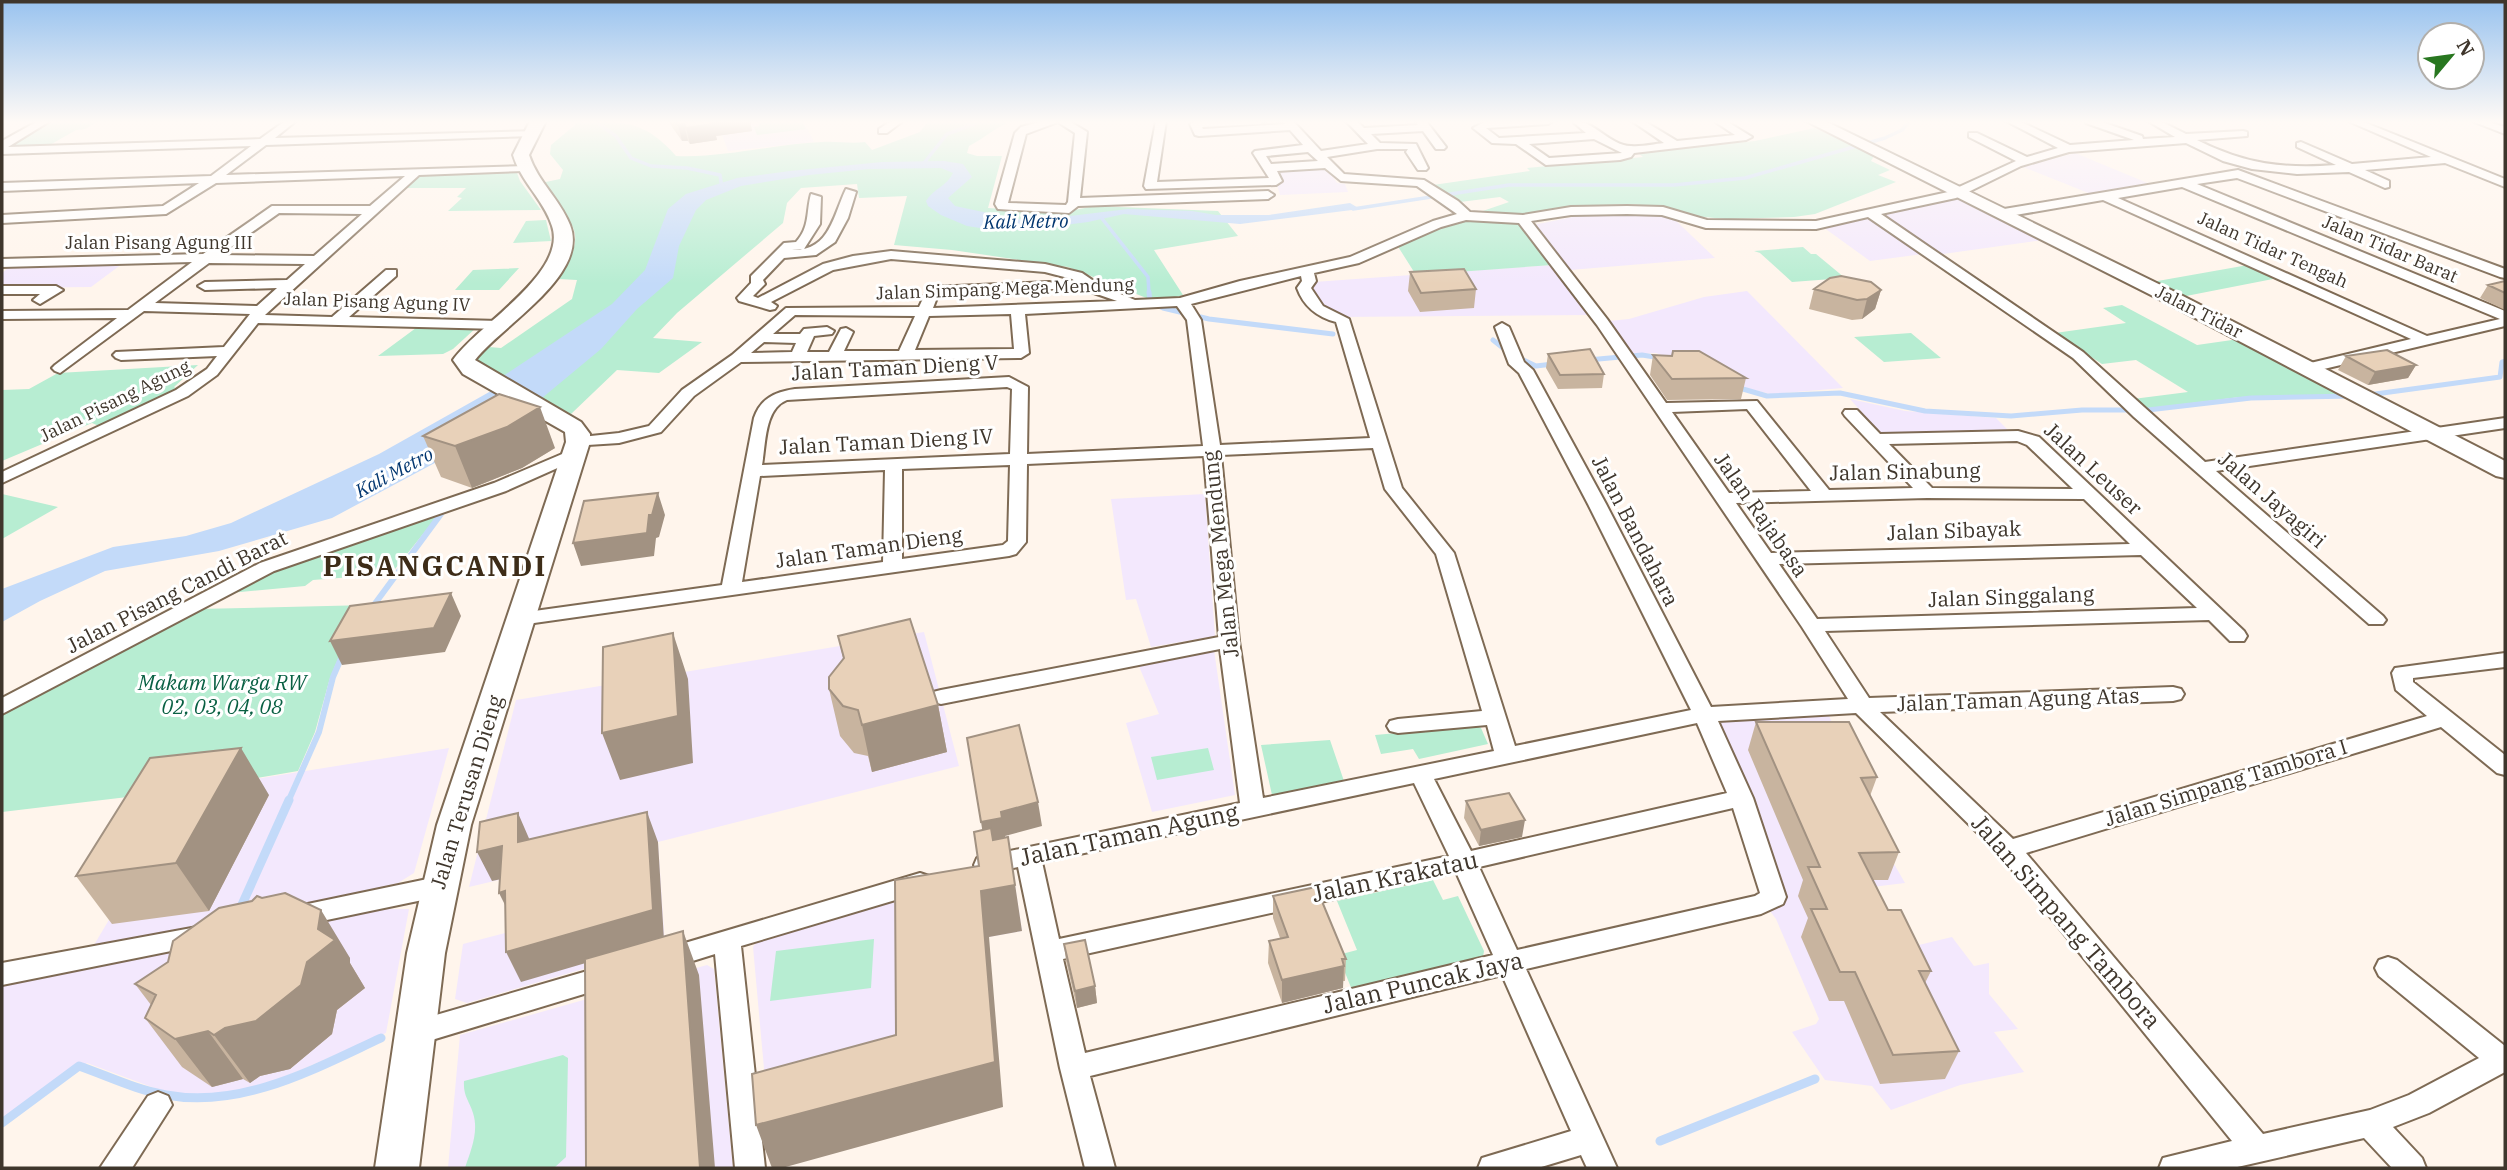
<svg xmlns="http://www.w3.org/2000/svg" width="2507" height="1170" font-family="'IBM Plex Serif',serif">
  <rect width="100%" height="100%" fill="#fff5ec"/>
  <path fill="#f3e8fd" d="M717,121h87l10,21 -86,9z
    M2075,153l75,31 -59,10 -68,-27z
    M1323,164l14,19 8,1 3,8 -68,3 -8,-27z
    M1951,198l11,1 81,41 -107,15 -58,-40z
    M1633,213l37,2 45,43 -145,12 -37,-45 50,-10z
    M1865,216l4,1 54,37 -53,7 -47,-34z
    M126,261l-35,26 -89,1v-15l11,-9z
    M1552,265l37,50 -251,2 -18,-9 -12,-20 6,-6z
    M1747,291l96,97 -72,6 -21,-5 -94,-36 -24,1 -23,-33 20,-2 75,-22z
    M1850,399l55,12 91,7 15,15 -128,3z
    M1205,494l10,142 -64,11 -15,-48 -10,1 -15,-101z
    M924,632l35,134 -301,76 7,103 -198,58 -12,-4 8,-55 120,-31 -1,-53 -113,27 47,-187z
    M1214,650l21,145 -83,17 -26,-89 33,-9 -21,-50z
    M1827,712l43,88 -4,15 39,68 -33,4 26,63 54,-13 22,29 15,-3v31l29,35 -24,3 30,40 -64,13 -69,25 -19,-24 -47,-6 -33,-48 24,-8 3,-5 -43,-100 -6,-8 13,-7 -67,-181 7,-4z
    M449,748l-35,125 -16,10 -121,29 -183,33 92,-155z
    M998,871l15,1 9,59 -33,6 -216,231 -20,-221 6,-8z
    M376,909h33l-23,124 -132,57 -34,5 -52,-2 -81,-30 -85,63v-146z
    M707,965l7,4 19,199h-285l12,-133z"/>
  <path fill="#b7edd2" d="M52,121h47l-14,8 -9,1 -28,16 -40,1z
    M575,121c46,0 69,-2 101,35 50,2 97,-12 146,-14 15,-1 28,2 43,0l7,8 48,-18 8,-11h85c-17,5 -28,17 -44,25l-2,7 10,3h25l-14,52 71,5 36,-7 123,5 20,25 -84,14 29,45 -21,6 -13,-2 -81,-32 -116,-17 -58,-5 13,-49 -48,2 -2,-14 -56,4 -14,15 -4,20 -106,90 -24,25 49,4 -43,31 -42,-3 -46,44 -94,-53 3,-6 9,-8 12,1 71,-49 5,-19 -18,-1c33,-55 10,-52 -18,-96l19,-4 3,-9 -13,-16 1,-9 24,-20z
    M758,121h44l4,8 -49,6 -3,-8 5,-1z
    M1815,128l59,28 -3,5 19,9 -12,5 18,7 -81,32 -21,3 -69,2 -31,-3 -25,-8 -39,-4 -67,3 -47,9 -39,-3 32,-11 -9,-5 -40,5 -27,-17 97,-14 -3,-3 116,-11 -5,-4 117,-12z
    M516,170l4,11 21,29 -93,1 14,-13 -5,-1 9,-9h-62l15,-14z
    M546,220l5,21 -38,2 13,-22z
    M1473,220l47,2 32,43 -136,10 -19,-30 54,-23z
    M1803,247l8,7h5l29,24 -53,4 -32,-29 -6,-2z
    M2248,265l30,13 -97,19 -29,-15z
    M519,268l-20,22h-44l18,-20z
    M2122,305l75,40 42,-6 107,56 -106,2 -96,12 -11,-10 55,-7 -52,-32 -34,4 -47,-31 71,-10 -23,-15z
    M420,325l57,2 -24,22 -10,5 -65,2z
    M1911,333l30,25 -57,4 -30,-25z
    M198,365l-24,22 4,3 -79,36 -7,-3 -90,38v-71l27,-1 29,-16z
    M2,494l56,13 -56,32z
    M443,509l-52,65 -78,6 -8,6 -75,7 52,-28z
    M369,605l-26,42 -13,31 -15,54 -17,39 -112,19 -184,22v-102l195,-101z
    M1476,726l5,2 7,16 -69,15 -6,-10 -32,5 -6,-19z
    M1330,740l15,44 -73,11 -11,-50z
    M1208,748l6,22 -57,10 -6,-23z
    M1433,880l10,20 15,-4 26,55 -1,6 -4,4 -127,29 -14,-35 19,-5 -20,-49z
    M874,939l-3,49 -101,13 6,-50z
    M563,1055l5,3 -2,99 -12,11h-89c6,-18 14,-36 8,-55 -4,-13 -10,-17 -9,-32z"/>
  <path fill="#c3daf9" d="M944,161l19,3 9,13 -24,21 7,8 61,13h29l83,-10 64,2 24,4h53l81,-12 10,6 -120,15 -116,-10 -36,8 -62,8h-33l-26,-4 -26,-11 -13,-9 -2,-5c7,-12 21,-15 27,-28l-12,-5 -72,1 -60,6 -68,11 -35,14 -10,10 -17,36 -6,32 -36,31 -36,40 -59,49 -39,-22 109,-72 33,-34 23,-61 18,-15 51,-16 53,-7 92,-9z
    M491,391l37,22 -196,105 -113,33 -114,20 -65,30 -38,21v-33l111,-42 73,-11 45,-13 148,-69z"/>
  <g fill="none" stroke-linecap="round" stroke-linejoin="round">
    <path stroke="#c3daf9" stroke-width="3.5" d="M595,121l21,15 15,22 20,8 36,2 33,7 2,13
      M924,163l23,-29 35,-13
      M1353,209l156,-24h165l71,-7 140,-40 17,-8 8,-9
      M1100,216l48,61 1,16"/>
    <path stroke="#c3daf9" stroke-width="5" d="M1149,292l1,10 13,6 46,11 124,15
      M1493,340l15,12
      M1517,357l19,9 17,-2
      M1588,360l54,-5 19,3
      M1736,387l31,9 73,-3 85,18 86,5 71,-6h66l103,-12 103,-2
      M2368,395l132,-18 2,-15 3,-1
      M439,515l8,-6"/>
    <path stroke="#c3daf9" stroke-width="6" d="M371,609l70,-95
      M288,802l31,-70 14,-55 10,-23"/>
    <path stroke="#c3daf9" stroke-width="9" d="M240,909l49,-109
      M2,1123l77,-57c29,10 57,24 87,29 76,14 148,-26 215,-57
      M1660,1141l155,-62"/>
    <defs>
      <path id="street" d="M38,121h12l-42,26 252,-8 25,-18h11l-21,17 261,-7v4l-4,1 -266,9 -40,30 302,-9 2,2 -6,3 -105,4 -154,140 67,2 54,-47h10v6l-47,41 150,4 7,4 -7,4 -241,-6 -41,52 -29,21 -186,87v-11l174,-82 31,-21 10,-13 -96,4 -5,-2 -3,-3 3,-3 108,-5 26,-33 -106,-3 -84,62 -5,-2 -3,-3 3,-3 62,-47 -115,1v-8l126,-1 64,-48 -190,5v-8l201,-5 69,-48h98l35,-30 -189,7 -50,31 -164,9v-8l161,-9 36,-23 -197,8v-8l209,-7 40,-30 -249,8v-13zM279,213l83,1 -48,42 -94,-1zM209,263l96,1 -18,16 -82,2 -7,4 7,4 72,-2 -20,18 -102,-3z
        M891,121h12l-16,12h-8v-4z
        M1043,121h26l18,11 -7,66 188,-7 6,4 -6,4 -190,7 -9,7 -71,-4 -3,-5 20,-71 6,-6zM1058,122l17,11 -7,69 -2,3 -58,-2 18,-69z
        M1156,121h10l-9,61 112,-4 -16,-25 2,-2 48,-6 -13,-15 -91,6 -4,-1 -5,-11 5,-3h70l-5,3 -58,3 1,2 82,-5 -2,-3h10l28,30 47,-7 -22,-23h11l7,7 54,-3 -2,-4h10l20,26 -2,2h-8l-13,-18 -52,3 9,9 36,1 12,24 -2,2h-8l-12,-18 2,-3h-31l-50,8 17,17 80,6 34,21 12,11 53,3 48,-8 56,-1 36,1 44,13 109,1 132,-29 68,-31 -47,-24v-4h8l50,24 31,-9 -52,-27h13l51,24 64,-5 -48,-17 -1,-2h14l43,15 1,3 32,-2 -27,-16h12l26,13 57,-3 4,1v4l-50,4c48,24 85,29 139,25l-39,-18v-4l4,-1 51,22 79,-7 -83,-36h13l144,58v8l-60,-24 -80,7 24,11v6l-4,1 -36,-16 -52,2 -45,-5 -29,-8 -37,-18 -117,9 -48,14 -65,32 -75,16 202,138 122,110 300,-44v10l-289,43 167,145 3,4 -3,4h-14l-235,-207 -61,-59 -205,-141 -52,12 -110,-1 -44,-13 -35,-1 -56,1 -40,6 76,98 59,84 91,-2 72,89 84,-2 -68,-72 -2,-3 2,-3h12l23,24 138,-3 21,6 205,194 3,5 -3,5h-14l-21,-21 -384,11 44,67 304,-11 8,2 3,5 -3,5 -8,2 -293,11 133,127 414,-123 -31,-26 -4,-17 3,-5 110,-15v14l-92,11v4l92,73v20l-8,-2 -56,-46 -415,126 237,281 107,-24 39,-15 70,-37 -100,-82 -4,-8 4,-8 9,-3 9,3 108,86v26l-76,41 -36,14 29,31 4,10h-34l-28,-30 -131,30h-74l4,-10 69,-17 -232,-286 -144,-142 -138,8 35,77 33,99 -3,7 -22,10 -235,55 91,199h-30l-6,-13 -43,13h-60l4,-10 89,-27 -69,-156 -412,101 25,92h-30l-25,-100 -42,-201 -32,7 -9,-2 -3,-7 3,-7 9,-2 254,-53 -20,-154 -279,55 -8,-2 -3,-5 3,-5 8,-2 278,-53 -15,-181 -177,8 -1,78 -10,12 -7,2 -489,69 -7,-2 -3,-4 3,-4 7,-2 202,-28 32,-167c7,-20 21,-26 41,-29l214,-12 19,10 -1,67 176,-8 -16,-126 -10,-14 -152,8 4,39 -8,5 -280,4 -47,34 -33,36 -42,11 -47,3 -2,-4 2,-4 47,-5 30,-7 33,-36 50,-35 54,-47 133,-1 9,-19 5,-1 116,-5 5,1v6l-116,6 -5,13 184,-7 -26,-9 -19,-13 -27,-7 -154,-13 -58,11 -62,32 6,4 -2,3 -5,1 -31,-9 -2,-3 14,-15v-7l33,-33 12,-1c14,-15 10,-30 15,-48l10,3 -1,27 -16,25 -12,1c38,1 41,-34 54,-61l10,3 -8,26 -13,24 -19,13 -32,3 -21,22 2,4 -12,12 5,2 65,-34 30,-8 38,-5 154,13 37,9 19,13 34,14 45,-2 60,-17 110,-24 83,-36 24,-7 -40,-28 -76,-5 -16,-13 -48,3 5,10 -6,4 -130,4 -2,-3zM1308,152l10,9 -47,3 -5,-8zM1466,220l53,3 78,102 205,302 46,72 -137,8 -105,-203 -73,-134 -9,-8 -15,-35 -7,-4 -7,4 14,37 10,9 69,131 103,206 -176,36 -61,-193 -52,-65 -53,-169 -26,-13 -12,-18 5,-7 -2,-8 45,-10 82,-36zM1301,276l1,5 -5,7c7,19 20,29 39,34l34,116 -150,7 -19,-125 -10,-16zM1011,314l3,35 -99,1 14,-34zM795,315l120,1 -16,35h-55l9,-19 -7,-4 -5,1 -12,23h-22l7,-16 18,-2 2,-3 -7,-4 -23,2 -4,5h-27zM764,342l32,1 -4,9 -41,1zM1007,387l5,2 -2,65 -248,11c4,-21 2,-56 25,-65zM1747,409l64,82 -82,2 -57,-81zM2017,441l10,4 46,44 -141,-1 -43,-44zM1373,448l12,41 51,65 46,157 -84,8 -8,2 -3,5 3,5 8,2 89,-8 7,26 -231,47 -24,-157 -18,-186zM1010,465l-2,76 -5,4 -101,14v-90zM885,470l-2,92 -141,20 18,-106zM1927,498l157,1 46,45 -359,9 -35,-50zM2141,555l56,53 -380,11 -38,-55zM1697,723l30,70 -256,58 -37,-72zM1414,783l35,73 -390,83 -17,-77zM1733,808l27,85 -5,3 -238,54 -38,-83zM1456,872l37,83 -408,98 -22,-94z
        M1553,121l-5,3 -62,4 13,10 87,-5 -14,-12c22,-2 36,24 59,25 10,1 23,-2 33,-3l-32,-22h12l33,20 58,-6 -21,-14h12l26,16 -6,3 -112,13 -3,4 -11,3 -74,5 -30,-21 -24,-1 -19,-15 11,-6zM1594,139l28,14 -73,5 -20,-14z
        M2472,121h14l19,6v7z
        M2238,170l267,99v9l-5,-1 -263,-99 -40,6 308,127v15l-198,47 -5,-2 -3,-3 3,-3 109,-26 -308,-139 -99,17 -6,-4 6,-4zM2182,187l318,132 -73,17 -309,-138z
        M2,286h54l7,4 -23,14 -7,-4 7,-6h-38z
        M574,449l8,5 -2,4 -74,33 -232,80 -272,143v-16l258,-135 234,-80z
        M920,873l9,3 3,7 -3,7 -188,56 24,222h-30l-20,-214 -48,15 -9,-4 -4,-7 4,-7z
        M437,877l9,3 3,7 -3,7 -9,3 -139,29 -9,-3 -4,-7 4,-7 9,-3z
        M197,927l9,3 4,7 -4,7 -204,41v-22z
        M608,965l9,3 4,8 -4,8 -205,62 -10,-4 -4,-8 4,-8 10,-4z
        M158,1092l10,4 4,9 -40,63h-32l48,-72z"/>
      <path id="secondary" d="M530,121h16l-17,34c9,27 31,44 41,70 20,50 -69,101 -95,135l106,62 9,12v8l-119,383 -26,128 -26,215h-44l32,-215 30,-128 129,-383 -1,-10 -102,-58 -10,-14c24,-35 115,-87 99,-134 -8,-26 -31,-44 -39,-71z
        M1806,121h19l350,171 330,169v17l-9,-2 -335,-176z"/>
    </defs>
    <use href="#street" stroke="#7e6a54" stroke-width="4"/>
    <use href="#secondary" stroke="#7e6a54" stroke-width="4"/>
    <use href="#street" fill="#fff" fill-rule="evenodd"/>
    <use href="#secondary" fill="#fff" fill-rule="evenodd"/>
  </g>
  <path fill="#c8b49f" d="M670,121h80l2,10 -36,5 1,4 -27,4 -2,-3h-6l-12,-17z
    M1410,272l66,17 -2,19 -54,4 -12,-21z
    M2505,281v29l-25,-12 8,-13z
    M1814,289l67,1 -6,19 -13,10 -10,1 -43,-11z
    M1548,354l56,20 -2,14 -44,1 -12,-21z
    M1653,355l93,23 -5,21 -74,1 -17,-25z
    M2346,356l70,9 -8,13 -40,7 -30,-15z
    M423,436l132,12 -33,20 -50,20 -31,-11z
    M838,636l100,69 9,47 -75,20 -4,-16 -14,-3 -14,-17 -11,-47 14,-31z
    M1756,722l121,55 -7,19 29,56 -11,28h-15l15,30 43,61 -6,12 34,68 -14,28 -65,5 -36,-83h-15l-28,-64 7,-19 -10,-22 5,-16 -55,-130z
    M269,795l-60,116 -97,13 -36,-48z
    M1466,801l56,36 -43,9 -15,-28z
    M1273,896l73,63 -1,22h-2v7l-61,15 -14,-40 1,-22 11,-3 -7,-20z
    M262,898l88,60v5l15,25 -28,22 -5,24 -42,35 -30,7 -10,7 -7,-4 -31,8 -30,-20 -37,-49 6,-13 -16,-21z
    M1064,944l31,42 2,17 -20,5 -11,-47z"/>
  <path fill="#a29282" d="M711,121h39l2,10 -36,5 1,4 -27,4 -4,-16z
    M684,124l4,17h-6l-4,-16z
    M1881,290l-6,19 -13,10 5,-20z
    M2416,365l-8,13 -40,7 7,-13z
    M540,407l15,41 -33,20 -50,20 -17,-42z
    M658,493l7,22 -6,22 -3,1 -2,18 -73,10 -8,-23z
    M451,593l10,23 -16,36 -103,13 -12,-24z
    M673,633l15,46 5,84 -73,17 -18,-47z
    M938,705l9,47 -75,20 -10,-47z
    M241,748l28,47 -60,116 -33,-48z
    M1038,802l4,24 -37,10 1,6 -21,5 -4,-25 20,-10z
    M647,812l11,30 6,98 -143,42 -15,-30z
    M518,813l13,30 -13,-1z
    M1525,820l-3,17 -43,9 2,-16z
    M1008,837l14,94 -33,6 14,170 -221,61h-10l-16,-43 239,-63 -14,-171z
    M502,846l14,30 -24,5 -15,-29z
    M505,891l9,32 -15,-30z
    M321,910l29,48v5l15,25 -28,22 -5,24 -42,35 -30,7 -10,7 -36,-48 11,-7 82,-66 11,-33z
    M683,931l16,44 16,193h-15z
    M1344,966l-1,22 -61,15v-23z
    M1095,986l2,17 -20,5 -2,-17z
    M208,1031l35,48 -31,8 -37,-48z"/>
  <path fill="#e8d1b9" stroke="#a29282" stroke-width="2" d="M675,121h36l3,3 -28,4 -2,-4 -6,1z
    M1464,269l12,20 -55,4 -11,-21z
    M1841,276l30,6 10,8 -14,9 -10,1 -43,-11 16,-11z
    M2505,281v12l-17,-8z
    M1590,349l14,25 -44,1 -12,-21z
    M2387,350l29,15 -41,7 -29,-16z
    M1673,351h26l47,27 -74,1 -19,-24 19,1z
    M499,394l41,13 -33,20 -52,19 -32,-10z
    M658,493l-6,22h-3l-2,18 -74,10 11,-42z
    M451,593l-17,35 -104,13 20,-35z
    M910,619l28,86 -76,20 -4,-15 -15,-4 -14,-17v-12l15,-19 -6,-22z
    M673,633l5,83 -76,17 1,-86z
    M1756,722h93l28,55 -16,1 38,74 -40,1 29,57h13l30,61h-12l40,80 -66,4 -38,-83h-15l-29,-63h16l-19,-42h12z
    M1019,725l19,77 -37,10 1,6 -21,4 -14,-84z
    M241,748l-65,115 -100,13 74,-118z
    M1509,793l16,27 -44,10 -15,-29z
    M647,812l6,98 -147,42 -1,-61 -6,2 3,-47 -25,6 3,-30 38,-9v29z
    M991,828l2,12 15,-3 7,48 -34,6 14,171 -239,63 -4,-51 144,-39 -1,-155 84,-14 -5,-34z
    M1316,887l30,72h-4l2,7 -62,14 -13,-39 19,-4 -15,-41z
    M285,893l36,17 -3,19 17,11 -28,22 -6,23 -45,36 -31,7 -11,7 -6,-4 -33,8 -30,-21 11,-23 -21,-11 33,-22 5,-21 46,-33 33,-7 5,-5 5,2z
    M683,931l17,237h-114l-1,-209z
    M1085,940l10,46 -20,5 -11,-47z"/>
  <linearGradient id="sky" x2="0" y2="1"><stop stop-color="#99c3ef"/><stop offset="0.43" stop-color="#fffaf6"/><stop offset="1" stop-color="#fffaf6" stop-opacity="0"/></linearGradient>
  <rect width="2507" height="284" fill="url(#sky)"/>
  <g text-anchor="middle" stroke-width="6" stroke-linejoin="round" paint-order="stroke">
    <g font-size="18" fill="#3f362c" stroke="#fff">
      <text x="159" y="249">Jalan Pisang Agung III</text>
      <text transform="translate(2390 249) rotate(23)" y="6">Jalan Tidar Barat</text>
      <text transform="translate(2273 250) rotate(24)" y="6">Jalan Tidar Tengah</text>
      <text transform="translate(1005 289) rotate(-2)" y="6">Jalan Simpang Mega Mendung</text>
      <text transform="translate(377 302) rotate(2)" y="6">Jalan Pisang Agung IV</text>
      <text transform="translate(2199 312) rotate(27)" y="6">Jalan Tidar</text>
      <text transform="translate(115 401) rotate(-26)" y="6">Jalan Pisang Agung</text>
    </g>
    <g font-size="19" font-style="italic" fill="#01356f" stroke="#fff">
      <text transform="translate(1026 221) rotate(-1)" y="7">Kali Metro</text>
      <text transform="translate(394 472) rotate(-28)" y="7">Kali Metro</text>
    </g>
    <g font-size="21" fill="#3f362c" stroke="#fff">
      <text transform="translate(895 368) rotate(-3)" y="7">Jalan Taman Dieng V</text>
      <text transform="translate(886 442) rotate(-3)" y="7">Jalan Taman Dieng IV</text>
      <text transform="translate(2093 469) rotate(43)" y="7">Jalan Leuser</text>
      <text transform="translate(1905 472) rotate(-1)" y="7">Jalan Sinabung</text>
      <text transform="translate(2272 500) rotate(41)" y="7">Jalan Jayagiri</text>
      <text transform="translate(1761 515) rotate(55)" y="7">Jalan Rajabasa</text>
      <text transform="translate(1635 531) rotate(63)" y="7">Jalan Bandahara</text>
      <text transform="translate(1954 531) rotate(-2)" y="7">Jalan Sibayak</text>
      <text transform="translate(869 548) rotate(-8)" y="7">Jalan Taman Dieng</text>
      <text transform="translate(1221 554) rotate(-96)" y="7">Jalan Mega Mendung</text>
      <text transform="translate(177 592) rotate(-27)" y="7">Jalan Pisang Candi Barat</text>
      <text transform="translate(2011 597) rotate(-2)" y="7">Jalan Singgalang</text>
      <text transform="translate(2018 700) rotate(-2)" y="7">Jalan Taman Agung Atas</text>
      <text transform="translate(2226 783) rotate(-17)" y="7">Jalan Simpang Tambora I</text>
      <text transform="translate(467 792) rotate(-73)" y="7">Jalan Terusan Dieng</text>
    </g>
    <g font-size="21" font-style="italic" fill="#096043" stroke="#fff">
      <text x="222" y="690">Makam Warga RW<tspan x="222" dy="24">02, 03, 04, 08</tspan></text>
    </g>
    <g font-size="24" fill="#3f362c" stroke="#fff">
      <text transform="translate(1129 835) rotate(-12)" y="8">Jalan Taman Agung</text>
      <text transform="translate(1395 877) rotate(-12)" y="8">Jalan Krakatau</text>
      <text transform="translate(2066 922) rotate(49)" y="8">Jalan Simpang Tambora</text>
      <text transform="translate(1423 983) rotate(-13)" y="8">Jalan Puncak Jaya</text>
    </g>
    <g font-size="28" font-weight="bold" letter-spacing="2" fill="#3d2c18" stroke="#fff">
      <text x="435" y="576">PISANGCANDI</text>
    </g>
  </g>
  <rect width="2507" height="1170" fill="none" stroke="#3f362c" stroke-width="7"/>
  <g transform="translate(2451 56) rotate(61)"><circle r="33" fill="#ffffff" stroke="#b2afab" stroke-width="2"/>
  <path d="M0-5L12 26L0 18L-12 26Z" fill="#287720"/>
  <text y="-10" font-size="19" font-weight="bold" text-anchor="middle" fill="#3f362c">N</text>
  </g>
</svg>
